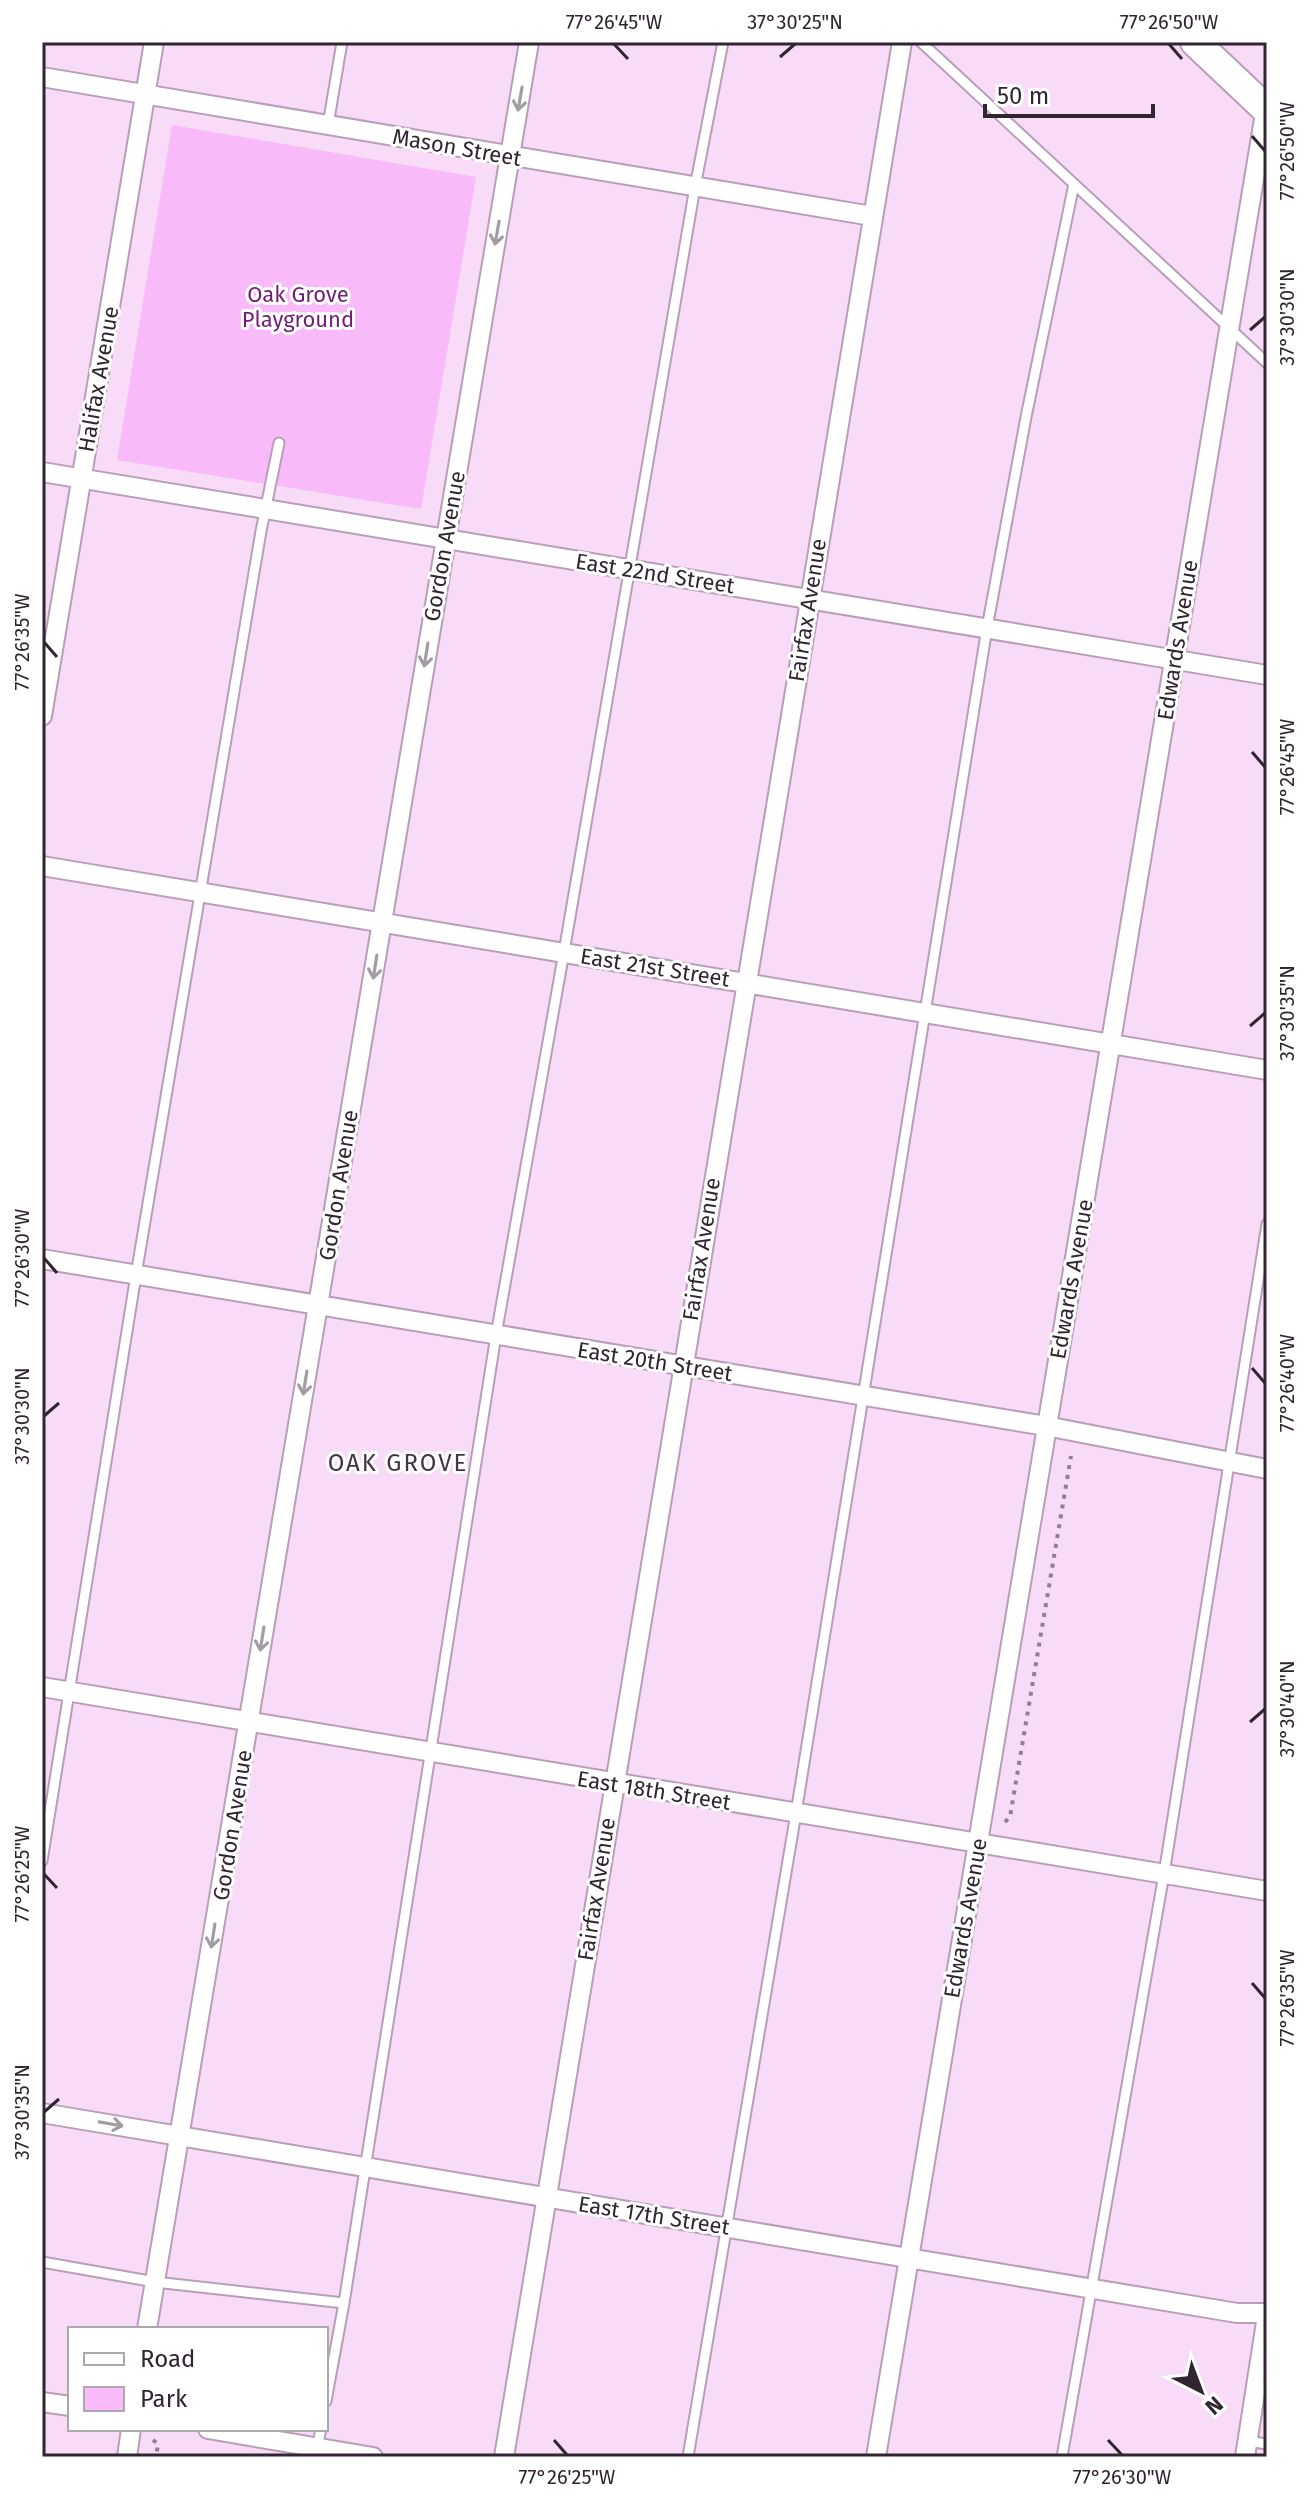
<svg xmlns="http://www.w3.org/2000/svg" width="1309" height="2499" font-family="'Fira Sans',sans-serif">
  <rect width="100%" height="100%" fill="#f7dbf7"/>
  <path fill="#f8baf9" d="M172,125l304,52 -55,332 -304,-49z"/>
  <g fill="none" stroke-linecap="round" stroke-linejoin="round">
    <defs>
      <path id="lane" d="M921,42l346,321
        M328,125l14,-83
        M42,1861l94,-586 125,-744 18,-88
        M42,2262l113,20 189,21
        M326,2401l18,-98 152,-968 68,-383 131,-765 28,-145
        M1247,2441l20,3
        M317,2448l4,-19
        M688,2457l108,-644 191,-1185 39,-211 48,-233
        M1062,2457l102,-583 103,-650"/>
      <path id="street" d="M42,77l830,139
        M42,472l1225,203
        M42,716l112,-674
        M42,866l1225,204
        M42,1259l1004,167 221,43
        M42,1687l1225,204
        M42,2113l1195,200h30
        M147,2329l382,-2287
        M42,2402l28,4
        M208,2429l165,28
        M127,2457l4,-28
        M504,2457l398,-2415
        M876,2457l391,-2356
        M1245,2457l22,-141"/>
      <path id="primary" d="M1195,42l72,68"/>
    </defs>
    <use href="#lane" stroke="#b89eb8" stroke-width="13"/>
    <use href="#street" stroke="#b89eb8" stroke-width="22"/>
    <use href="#primary" stroke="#b89eb8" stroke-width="32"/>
    <path stroke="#927f92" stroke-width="4" stroke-dasharray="4 6" stroke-linecap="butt" d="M1005,1822l5,-5 61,-361
      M153,2440l5,4 -2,13"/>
    <use href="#lane" stroke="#fff" stroke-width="9"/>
    <use href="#street" stroke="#fff" stroke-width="18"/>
    <use href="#primary" stroke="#fff" stroke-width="28"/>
  </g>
  <defs><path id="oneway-shaft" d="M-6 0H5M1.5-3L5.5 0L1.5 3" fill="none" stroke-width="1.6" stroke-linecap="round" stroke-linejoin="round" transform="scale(2)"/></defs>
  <g stroke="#a29da2">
    <use href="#oneway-shaft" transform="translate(520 99) rotate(100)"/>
    <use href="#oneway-shaft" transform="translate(497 233) rotate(100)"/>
    <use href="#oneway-shaft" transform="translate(426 655) rotate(99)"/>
    <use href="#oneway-shaft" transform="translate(375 967) rotate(99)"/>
    <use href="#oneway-shaft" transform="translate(305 1383) rotate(99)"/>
    <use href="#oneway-shaft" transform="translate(262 1639) rotate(99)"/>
    <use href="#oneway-shaft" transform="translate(213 1936) rotate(99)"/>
    <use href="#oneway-shaft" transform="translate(111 2124) rotate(10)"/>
  </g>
  <path fill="none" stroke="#302530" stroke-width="3" d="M614,44l14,15M1169,44l13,15M780,57l15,-13M1252,136l13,15M1250,330l15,-13M44,642l13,15M1252,752l13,15M1250,1026l15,-13M44,1258l13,15M1252,1368l13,15M44,1416l15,-13M1250,1722l15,-13M44,1874l13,14M1252,1983l13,15M44,2112l15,-13M554,2440l13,15M1108,2440l14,15"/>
  <g text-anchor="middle" stroke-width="6" stroke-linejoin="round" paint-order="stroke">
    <g font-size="22" fill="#302530" stroke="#fff">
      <text transform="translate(457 147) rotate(10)" y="8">Mason Street</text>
      <text transform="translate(98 379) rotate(-80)" y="8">Halifax Avenue</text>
      <text transform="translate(444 546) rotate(-80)" y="8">Gordon Avenue</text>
      <text transform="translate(655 573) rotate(9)" y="8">East 22nd Street</text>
      <text transform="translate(807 610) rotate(-81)" y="8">Fairfax Avenue</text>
      <text transform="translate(1177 640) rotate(-81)" y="8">Edwards Avenue</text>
      <text transform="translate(655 967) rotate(9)" y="8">East 21st Street</text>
      <text transform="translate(338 1185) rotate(-81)" y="8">Gordon Avenue</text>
      <text transform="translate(701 1249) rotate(-81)" y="8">Fairfax Avenue</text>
      <text transform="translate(1071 1279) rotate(-80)" y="8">Edwards Avenue</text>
      <text transform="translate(655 1361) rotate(9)" y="8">East 20th Street</text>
      <text transform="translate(654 1790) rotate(9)" y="8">East 18th Street</text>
      <text transform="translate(232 1825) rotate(-81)" y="8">Gordon Avenue</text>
      <text transform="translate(596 1889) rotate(-81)" y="8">Fairfax Avenue</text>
      <text transform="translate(965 1918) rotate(-80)" y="8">Edwards Avenue</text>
      <text transform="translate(654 2215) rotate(9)" y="8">East 17th Street</text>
    </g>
    <g font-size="22" fill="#711d76" stroke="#fff">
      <text x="298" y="302">Oak Grove<tspan x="298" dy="25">Playground</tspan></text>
    </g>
    <g font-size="24" letter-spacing="2" fill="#483248" stroke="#fff">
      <text x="398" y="1471">OAK GROVE</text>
    </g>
  </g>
  <rect width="1309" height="2499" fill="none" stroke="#ffffff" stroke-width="88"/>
  <rect x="68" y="2327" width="260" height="104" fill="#ffffff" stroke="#aca8ac" stroke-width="2"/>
  <rect x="84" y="2353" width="40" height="12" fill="#ffffff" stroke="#aca8ac" stroke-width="2"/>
  <text x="140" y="2367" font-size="24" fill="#302530">Road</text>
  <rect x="84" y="2387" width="40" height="24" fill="#f8baf9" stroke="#aca8ac" stroke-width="2"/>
  <text x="140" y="2407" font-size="24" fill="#302530">Park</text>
  <g transform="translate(1201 2391) rotate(138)" stroke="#ffffff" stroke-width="6" paint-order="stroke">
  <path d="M0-6L14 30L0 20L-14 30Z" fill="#302530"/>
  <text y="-12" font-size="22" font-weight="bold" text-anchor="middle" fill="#302530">N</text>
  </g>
  <path d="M985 104v12h168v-12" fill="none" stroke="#302530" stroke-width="4"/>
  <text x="997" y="104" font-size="24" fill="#302530" stroke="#ffffff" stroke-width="6" paint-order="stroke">50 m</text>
  <rect x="44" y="44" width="1221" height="2411" fill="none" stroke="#302530" stroke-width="3"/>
  <g font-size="20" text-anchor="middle" fill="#302530">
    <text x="614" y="29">77°26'45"W</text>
    <text x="795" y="29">37°30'25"N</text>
    <text x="1169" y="29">77°26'50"W</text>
    <text transform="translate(1287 151) rotate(-90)" y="7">77°26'50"W</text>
    <text transform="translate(1287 317) rotate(-90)" y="7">37°30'30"N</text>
    <text transform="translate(22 642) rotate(-90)" y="7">77°26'35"W</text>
    <text transform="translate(1287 767) rotate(-90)" y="7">77°26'45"W</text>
    <text transform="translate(1287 1013) rotate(-90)" y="7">37°30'35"N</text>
    <text transform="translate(22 1258) rotate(-90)" y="7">77°26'30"W</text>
    <text transform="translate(1287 1383) rotate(-90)" y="7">77°26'40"W</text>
    <text transform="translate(22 1416) rotate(-90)" y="7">37°30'30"N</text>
    <text transform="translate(1287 1709) rotate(-90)" y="7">37°30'40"N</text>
    <text transform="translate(22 1874) rotate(-90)" y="7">77°26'25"W</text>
    <text transform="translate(1287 1998) rotate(-90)" y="7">77°26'35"W</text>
    <text transform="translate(22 2112) rotate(-90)" y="7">37°30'35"N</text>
    <text x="567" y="2484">77°26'25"W</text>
    <text x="1122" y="2484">77°26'30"W</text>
  </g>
</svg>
